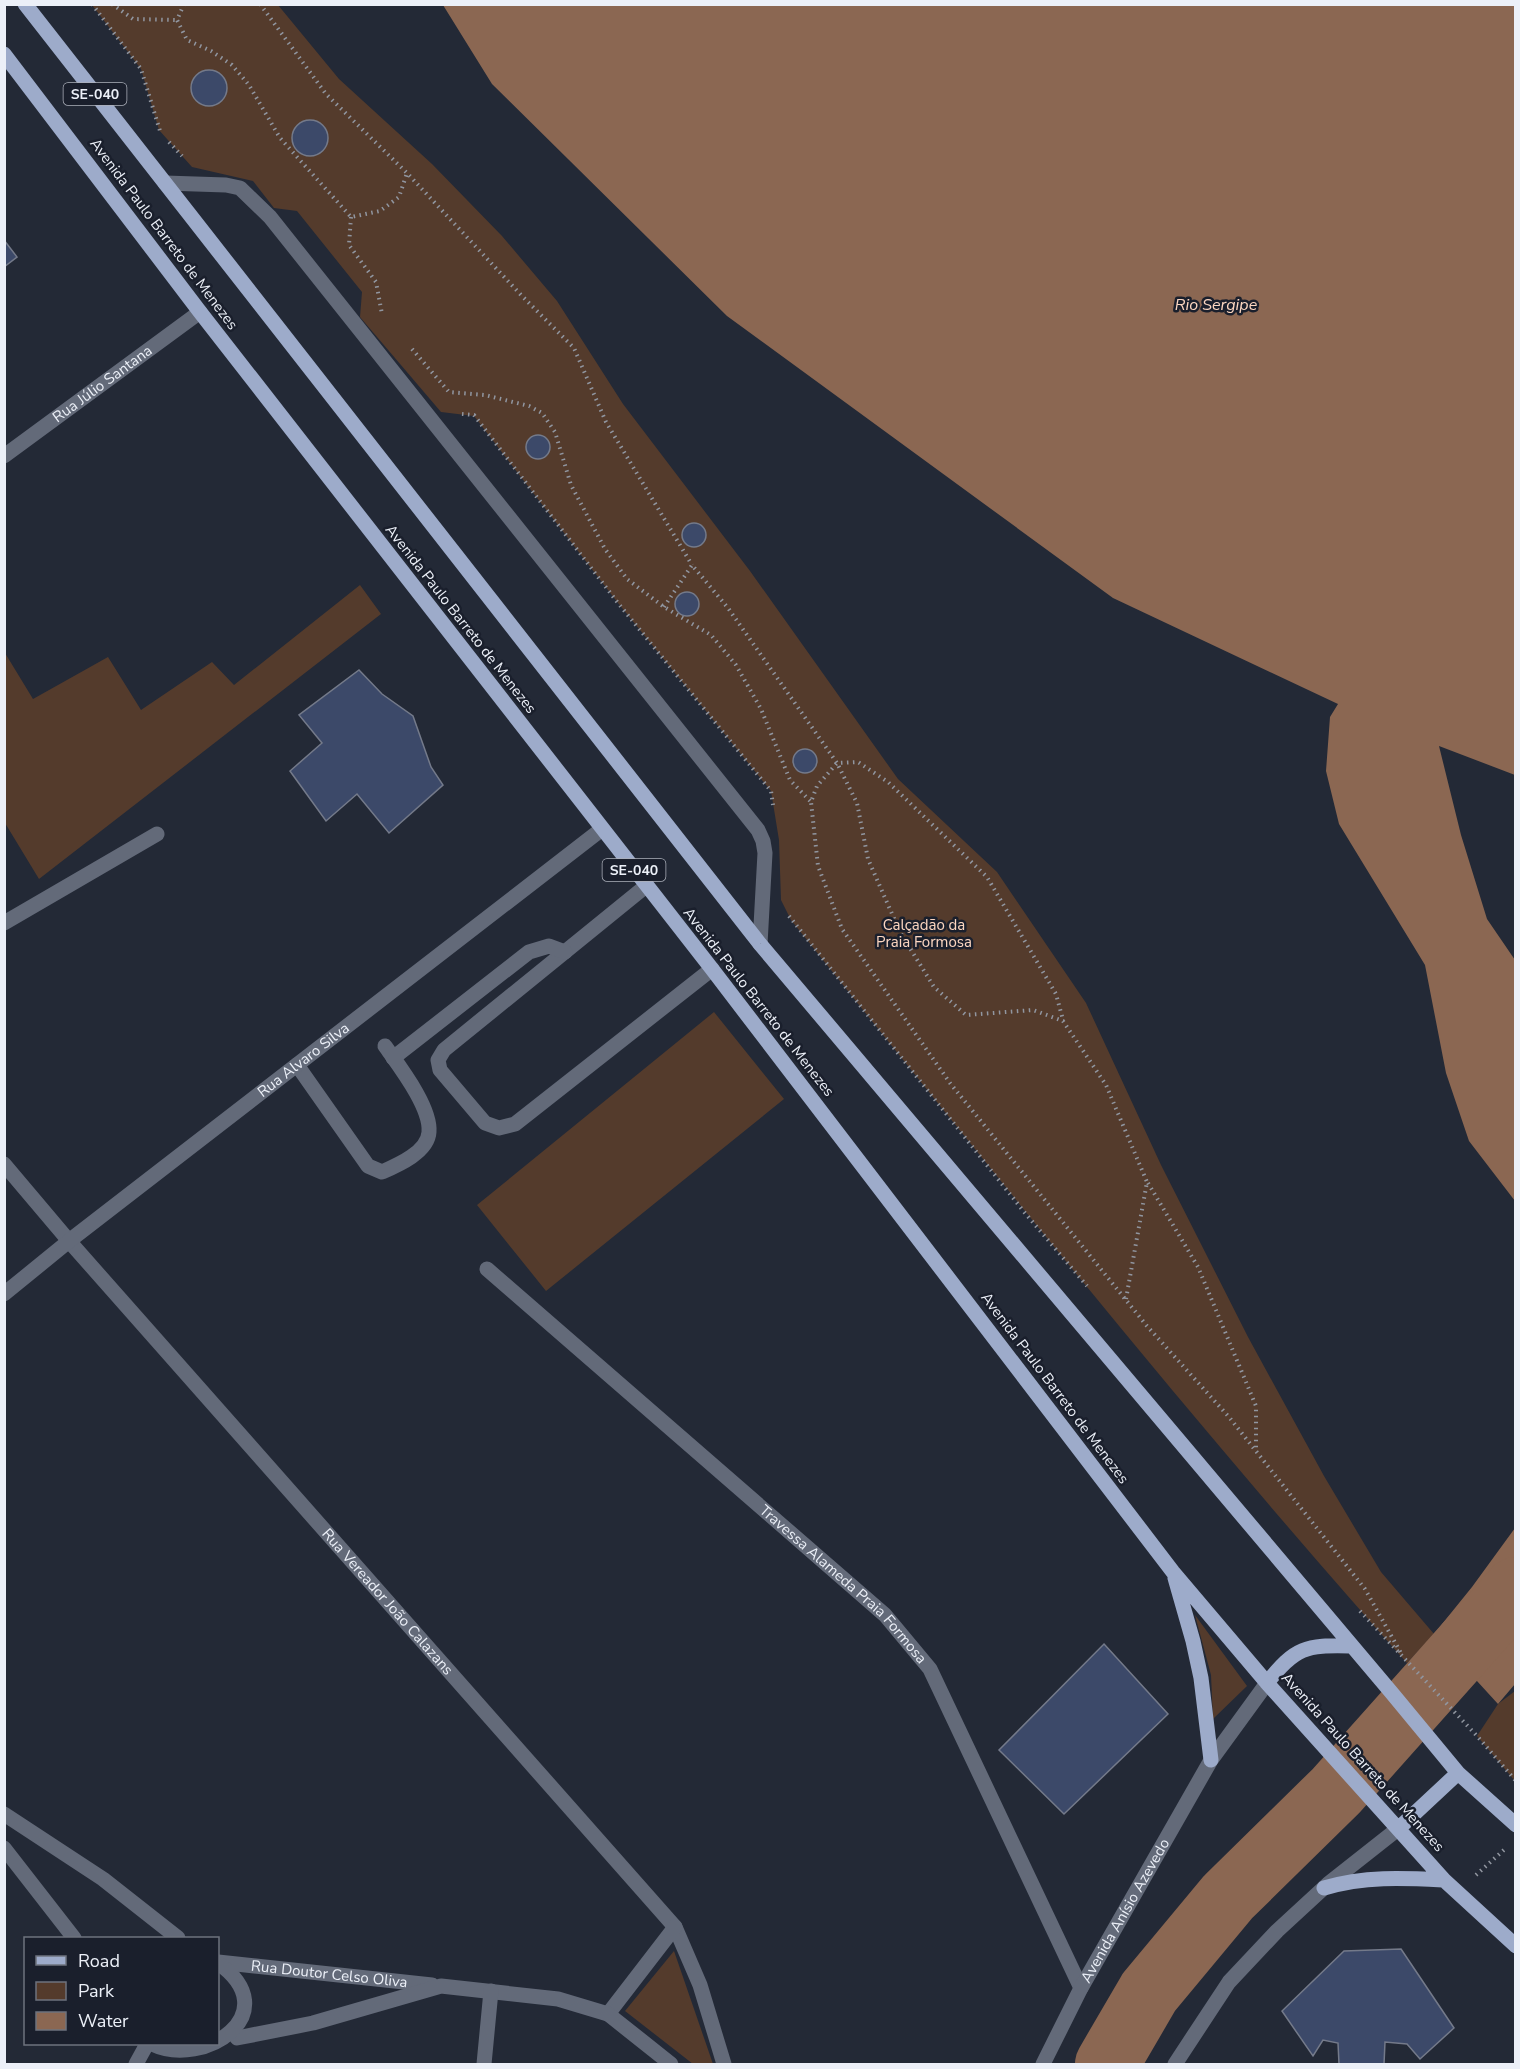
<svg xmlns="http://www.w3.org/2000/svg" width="1520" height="2069" font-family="'Nunito Sans',sans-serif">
  <rect width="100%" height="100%" fill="#232936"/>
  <path fill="#543b2c" d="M92,5h186l61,74 93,85 70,72 55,65 66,103 127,167 148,208 99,93 89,131 75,162 87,172 76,139 57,96 53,62 -27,29c-214,-240 -415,-492 -616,-743l-10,-20 -2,-60 -8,-49 -153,-188 -144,-187 -33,-4 -81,-95 2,-25 -65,-81 -23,-3 -21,-27 -61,-14 -33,-37 -18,-61z
    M360,585l21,29 -342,265 -34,-56v-170l28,46 75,-42 33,53 71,-48 22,23z
    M714,1012l70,87 -238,192 -69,-86z
    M1195,1615l52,71 -34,33 -2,-44z
    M1515,1691v90l-38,-45 21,-32z
    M674,1951l39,113h-20l-68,-53z"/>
  <path fill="#8b6752" d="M443,5h1072v770l-76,-29 22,89 26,84 28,41v241l-46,-60 -23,-68 -21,-108 -86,-141 -13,-53 4,-54 8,-13 -225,-106 -386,-282 -235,-232z
    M1515,1528v156l-17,20 -64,-70 38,-47z"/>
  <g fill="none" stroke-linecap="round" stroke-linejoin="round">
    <path stroke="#8b6752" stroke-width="64" d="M1107,2064l42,-72 79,-95 108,-106 180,-202"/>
  </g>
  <path fill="#3c4969" stroke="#747a8a" stroke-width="1.5" d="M191 88a18 18 0 1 1 36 0a18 18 0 1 1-36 0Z
    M292 138a18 18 0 1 1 36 0a18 18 0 1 1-36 0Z
    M4,240l13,17 -13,10z
    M526 447a12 12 0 1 1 24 0a12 12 0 1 1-24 0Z
    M682 535a12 12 0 1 1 24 0a12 12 0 1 1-24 0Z
    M675 604a12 12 0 1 1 24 0a12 12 0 1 1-24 0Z
    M359,670l23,24 31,22 18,51 12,18 -54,48 -32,-39 -31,27 -36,-50 32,-28 -23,-28z
    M793 761a12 12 0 1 1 24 0a12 12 0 1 1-24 0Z
    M1104,1644l64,70 -104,100 -65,-64z
    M1401,1949l53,79 -34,31 -13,-15 -22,-2 -1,22h-45l-1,-21 -15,-3 -10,16 -31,-45 62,-60z"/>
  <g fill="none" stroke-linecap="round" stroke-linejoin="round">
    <path stroke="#9196a0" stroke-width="4" stroke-dasharray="1.5 4.5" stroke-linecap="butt" d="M92,4l49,65 19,62
      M112,4l21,15 44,1
      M184,4l-7,16 10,20 24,11 21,14 17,20 31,53 71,79 29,-6 19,-14 8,-24
      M260,4l66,90 81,79 114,122 53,53 32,74 86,143
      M169,142l13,14
      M351,217l-2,28 27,37 6,32
      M412,349l37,43 36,3 44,11 13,7 13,19 16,53 34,64 22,30 37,28 47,28 25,30 25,44 29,71 21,22
      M462,414l12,1 144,188 153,188 2,14
      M664,607l28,-42 36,43 109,155 21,-1 30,20 99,95 69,117 7,26
      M789,916l236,297 62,73
      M1148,1183l50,84 58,139v44
      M1126,1299l21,-117 -41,-97 -43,-64 -30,-11 -67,5 -32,-28 -34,-55 -32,-73 -11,-56 -20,-40 -20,23 -6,16 7,64 24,63 108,154 197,243 82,91 136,172 37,66
      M1360,1611l117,125 39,45
      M1476,1875l30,-27"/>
    <g stroke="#636a79" stroke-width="15">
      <path d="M165,183l61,2 14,3 30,29 488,613 5,11 2,12 -5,91"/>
      <path id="s1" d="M4,456l196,-144"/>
      <path d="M646,886l-202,164 -6,10 2,10 45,53 14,5 16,-4 197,-155"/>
      <path d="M4,923l153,-89"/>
      <path d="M393,1058l136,-106 20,-6 16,6"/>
      <path d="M297,1065l71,101 14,6c16,-7 46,-20 47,-40 2,-25 -30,-66 -44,-86"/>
      <path id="s2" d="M4,1164l65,77 606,686 25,58 24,79"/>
      <path id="s3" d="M487,1269l398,346 45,54 151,319"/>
      <path id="s4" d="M4,1294l65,-53 533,-412"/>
      <path d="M4,1814l99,65 75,59"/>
      <path d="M4,1848l70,90"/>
      <path id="s5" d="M218,1962l214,23"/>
      <path d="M608,2014l67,-87"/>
      <path d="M237,2038l76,-15 128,-37 117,13 50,15 63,50"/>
      <path d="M152,2044c52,25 136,-31 66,-81"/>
      <path d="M136,2064l11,-20"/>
      <path d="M484,2064l7,-73"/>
      <path id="s6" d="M1043,2064l38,-76 130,-228 56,-77"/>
      <path d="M1175,2064l54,-82 48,-51 51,-47 71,-56"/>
    </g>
    <path stroke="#9dabca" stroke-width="15" d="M25,4l735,940 631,748 67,81 58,52
      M4,54l196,258 512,657 461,603 94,111 177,197 72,66
      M1175,1578l18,63 8,37 10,82
      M1267,1683c28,-36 39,-38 83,-37
      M1399,1828l59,-55
      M1324,1888c41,-12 79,-10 120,-8"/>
  </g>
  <g text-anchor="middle" stroke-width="5" stroke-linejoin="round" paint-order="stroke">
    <g fill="#1a1f2c" stroke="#adb1bb" stroke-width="1.5">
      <rect x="63.5" y="83" width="63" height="22" rx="4.5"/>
      <rect x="602.5" y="859" width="63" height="22" rx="4.5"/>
    </g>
    <g font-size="14" font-weight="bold" fill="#ecf0f8">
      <text x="95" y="99">SE-040</text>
      <text x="634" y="875">SE-040</text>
    </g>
    <g font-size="15" fill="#ecf0f8" stroke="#1a1f2c">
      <text transform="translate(164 234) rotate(53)" y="5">Avenida Paulo Barreto de Menezes</text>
      <text dy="5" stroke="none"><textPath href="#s1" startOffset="122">Rua Júlio Santana</textPath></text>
      <text transform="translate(461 619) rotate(52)" y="5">Avenida Paulo Barreto de Menezes</text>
      <text transform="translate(759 1002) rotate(52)" y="5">Avenida Paulo Barreto de Menezes</text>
      <text dy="5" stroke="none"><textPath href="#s4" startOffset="380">Rua Alvaro Silva</textPath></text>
      <text transform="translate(1055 1388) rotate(53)" y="5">Avenida Paulo Barreto de Menezes</text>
      <text dy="5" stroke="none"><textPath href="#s3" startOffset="476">Travessa Alameda Praia Formosa</textPath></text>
      <text dy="5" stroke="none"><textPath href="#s2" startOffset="582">Rua Vereador João Calazans</textPath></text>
      <text transform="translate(1363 1762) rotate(48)" y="5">Avenida Paulo Barreto de Menezes</text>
      <text dy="5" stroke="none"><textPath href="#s6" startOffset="174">Avenida Anísio Azevedo</textPath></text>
      <text dy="5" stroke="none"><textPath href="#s5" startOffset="112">Rua Doutor Celso Oliva</textPath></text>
    </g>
    <g font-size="15" fill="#fcd6c0" stroke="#1a1f2c">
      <text x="924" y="930">Calçadão da<tspan x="924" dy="17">Praia Formosa</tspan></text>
    </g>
    <g font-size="16" font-style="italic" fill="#fdd7c1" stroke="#1a1f2c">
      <text x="1216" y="310">Rio Sergipe</text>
    </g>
  </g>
  <rect width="1520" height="2069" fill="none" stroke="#ecf0f8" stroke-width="12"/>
  <rect x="24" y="1937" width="195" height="108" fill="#1a1f2c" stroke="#6e737e" stroke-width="1.5"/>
  <rect x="36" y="1956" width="30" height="9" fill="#9dabca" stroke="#6e737e" stroke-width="1.5"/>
  <text x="78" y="1967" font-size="18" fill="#ecf0f8">Road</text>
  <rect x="36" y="1982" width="30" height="18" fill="#543b2c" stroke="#6e737e" stroke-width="1.5"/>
  <text x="78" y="1997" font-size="18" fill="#ecf0f8">Park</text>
  <rect x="36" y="2012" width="30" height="18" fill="#8b6752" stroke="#6e737e" stroke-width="1.5"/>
  <text x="78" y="2027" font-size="18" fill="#ecf0f8">Water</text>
</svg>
